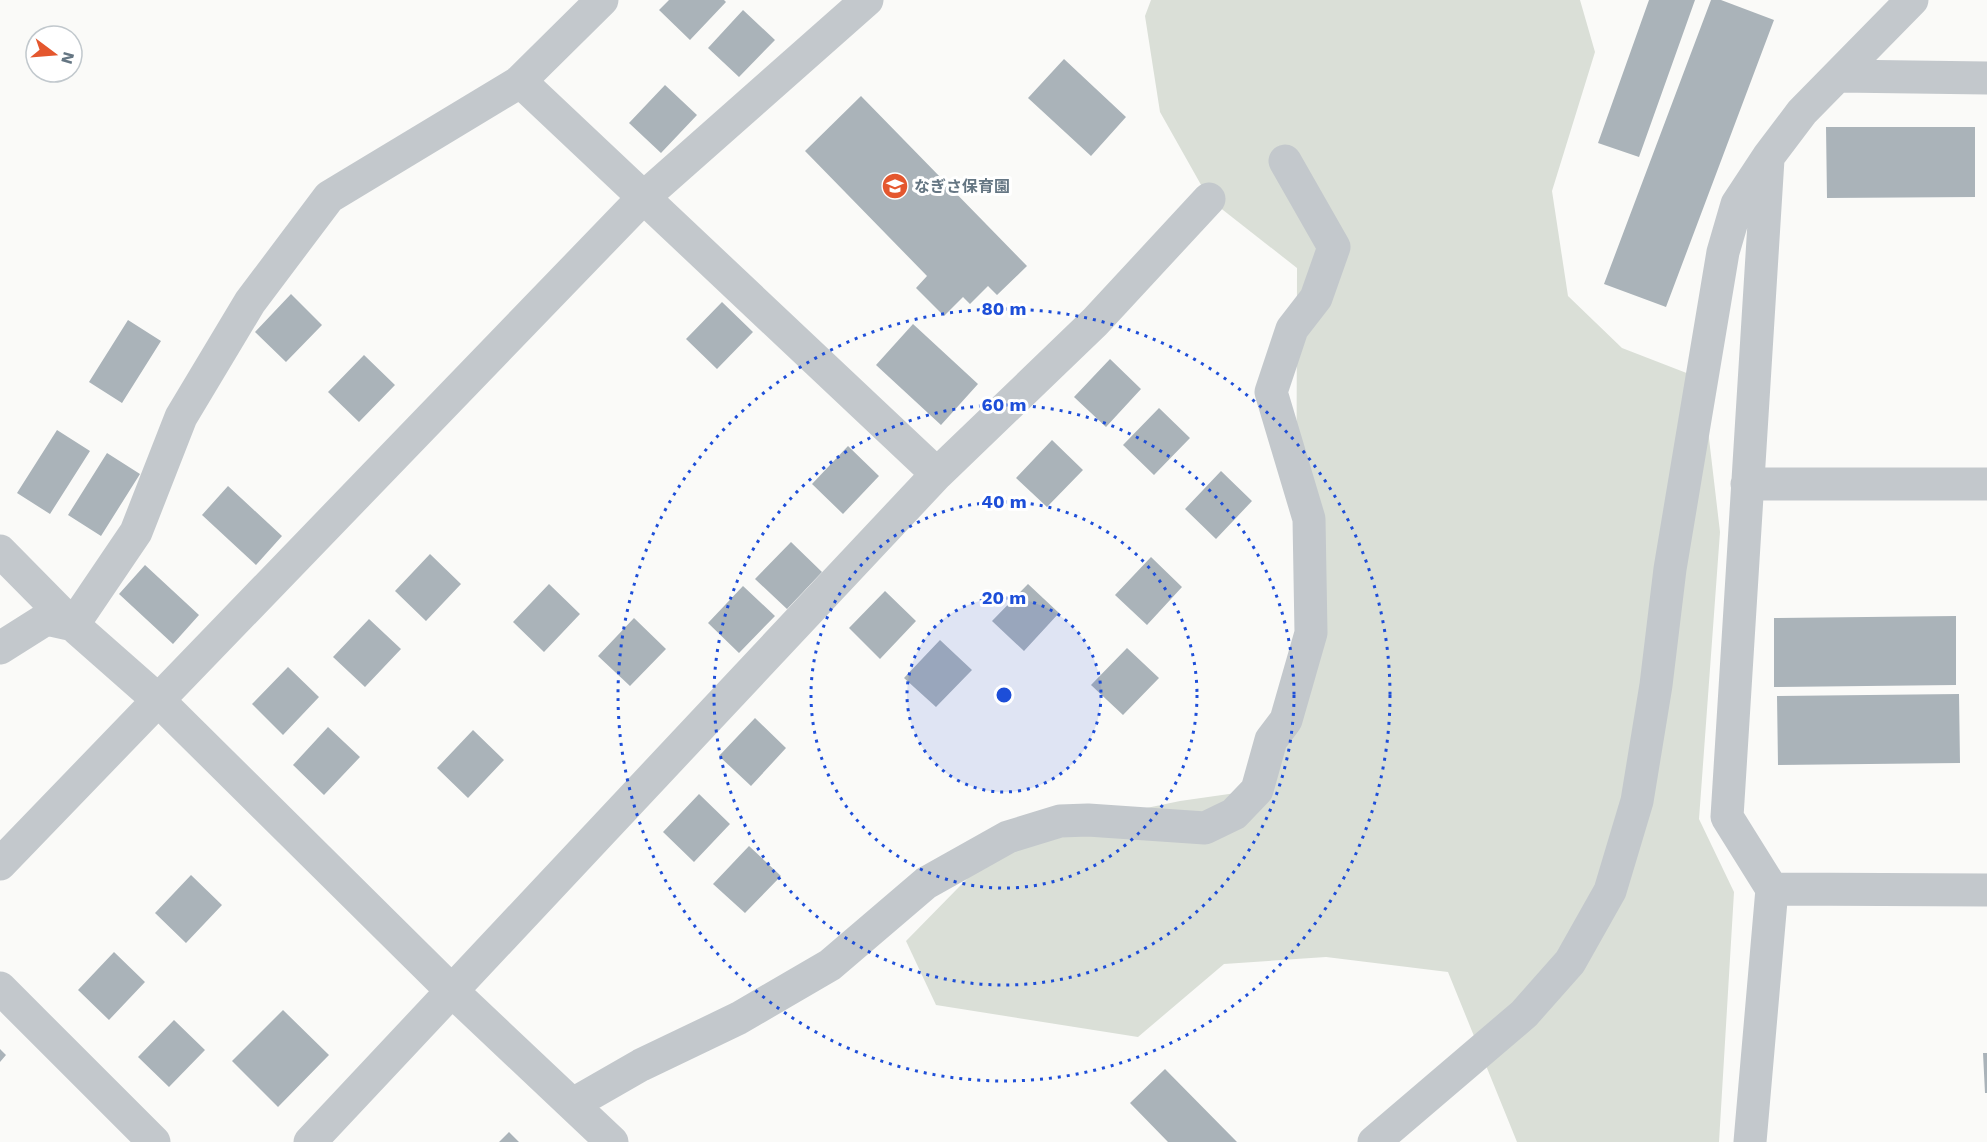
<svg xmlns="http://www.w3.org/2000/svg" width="1987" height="1142" font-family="'Work Sans','Noto Sans JP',sans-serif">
  <rect width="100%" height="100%" fill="#fafaf8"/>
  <path fill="#dadfd7" d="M1151,0h429l15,52 -43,139 16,105 54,52 80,31 18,153 -21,287 35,73 -15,250h-202l-69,-170 -122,-15 -102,7 -86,73 -202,-32 -30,-64 102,-104 172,-36 77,-11 39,-105 1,-417 -88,-69 -49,-87 -15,-96z"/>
  <path fill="#aab3b9" d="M669,0h55l2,2 -36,38 -31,-30z
    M1649,0h46l-56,157 -41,-14z
    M1711,0h10l53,20 -108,287 -62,-23z
    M743,10l32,30 -36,37 -31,-29z
    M1064,59l62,58 -35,39 -63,-58z
    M665,85l32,30 -36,38 -32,-30z
    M861,96l166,170 -30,29 -9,-9 -18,18 -7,-7 -19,19 -28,-28 11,-12 -122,-125z
    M1826,127h149v70l-148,1z
    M291,294l31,31 -36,37 -31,-30z
    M722,302l31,30 -36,37 -31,-30z
    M128,320l33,21 -39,62 -33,-21z
    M913,324l65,60 -37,41 -65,-60z
    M364,355l31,30 -36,37 -31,-30z
    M1110,359l31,30 -35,38 -32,-30z
    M1159,408l31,30 -36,37 -31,-30z
    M57,430l33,21 -40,63 -33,-21z
    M1052,440l31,30 -36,37 -31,-29z
    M848,446l31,30 -36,38 -31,-30z
    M107,453l33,21 -39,62 -33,-21z
    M1221,471l31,30 -36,38 -31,-30z
    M228,486l54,50 -26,29 -54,-50z
    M791,542l31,30 -35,37 -32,-30z
    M430,554l31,30 -35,37 -31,-30z
    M1151,557l31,30 -35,38 -32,-30z
    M145,565l54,50 -26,29 -54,-50z
    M549,584l31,30 -36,38 -31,-30z
    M1028,584l31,29 -35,38 -32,-30z
    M743,586l32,30 -36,37 -31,-30z
    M885,591l31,30 -36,38 -31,-31z
    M1956,616v69l-182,2v-69z
    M634,618l32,31 -36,37 -32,-30z
    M369,619l32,30 -36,38 -32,-30z
    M940,640l32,30 -36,37 -32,-29z
    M1127,648l32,30 -36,37 -32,-30z
    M288,667l31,30 -36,38 -31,-31z
    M1959,694l1,69 -182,2 -1,-69z
    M755,718l31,30 -35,38 -32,-30z
    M328,727l32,30 -36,38 -31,-30z
    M473,730l31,30 -36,38 -31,-30z
    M699,794l31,30 -36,38 -31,-30z
    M749,846l32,30 -36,37 -32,-29z
    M191,875l31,30 -36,38 -31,-30z
    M114,952l31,30 -36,38 -31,-30z
    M283,1010l46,45 -51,52 -46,-46z
    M174,1020l31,30 -36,37 -31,-30z
    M0,1049l6,6 -6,7z
    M1983,1053h4v40h-2z
    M1165,1069l72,73h-69l-38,-39z
    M509,1132l10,10h-20z"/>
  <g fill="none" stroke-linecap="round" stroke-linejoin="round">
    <path stroke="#c3c8cc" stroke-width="33" d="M1839,76l148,2
      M520,81l417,393
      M1747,484h240
      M0,551l73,74 84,74 295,292 160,151
      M0,648l46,-29 27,6 63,-93 45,-115 69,-115 79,-105 189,-114 84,-83
      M0,864l643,-666 224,-198
      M1772,889l215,1
      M0,988l154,154
      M573,1104l68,-39 98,-47 91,-53 96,-82 82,-46 52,-16 28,-1 117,8 29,-14 23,-24 14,-50 15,-20 25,-87 -2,-114 -38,-127 21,-63 24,-31 18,-51 -49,-86
      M310,1142l627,-668 158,-152 114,-123
      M1374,1142l150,-128 46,-52 40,-71 27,-90 19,-116 14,-116 53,-317 14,-48 31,-47 34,-45 110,-112
      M1750,1142l22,-253 -45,-72 41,-658"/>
  </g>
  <circle cx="1004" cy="695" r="97" fill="#1d4ed8" fill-opacity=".12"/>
  <g fill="none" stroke="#1d4ed8" stroke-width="3" stroke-dasharray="3 6">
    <circle cx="1004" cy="695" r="97"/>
    <circle cx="1004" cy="695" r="193"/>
    <circle cx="1004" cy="695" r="290"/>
    <circle cx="1004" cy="695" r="386"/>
  </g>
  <defs>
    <symbol id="school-disc" viewBox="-11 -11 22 22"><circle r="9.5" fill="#e4572e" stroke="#fff"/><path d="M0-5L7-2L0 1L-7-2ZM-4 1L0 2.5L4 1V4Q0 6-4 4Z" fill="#fff"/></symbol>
  </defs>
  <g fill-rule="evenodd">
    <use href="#school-disc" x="880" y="171" width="30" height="30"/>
  </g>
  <g text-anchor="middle" stroke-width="6" stroke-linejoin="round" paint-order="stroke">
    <g font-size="16" font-weight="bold" fill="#657683" stroke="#fff" text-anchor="start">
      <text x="914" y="192">なぎさ保育園</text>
    </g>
  </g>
  <circle cx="1004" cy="695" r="9" fill="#1d4ed8" stroke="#fff" stroke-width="3"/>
  <g font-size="18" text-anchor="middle" font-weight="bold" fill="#1d4ed8" stroke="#fff" stroke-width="6" stroke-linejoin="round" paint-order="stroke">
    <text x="1004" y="315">80 m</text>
    <text x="1004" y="411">60 m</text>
    <text x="1004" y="508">40 m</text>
    <text x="1004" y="604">20 m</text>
  </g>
  <g transform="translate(54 54) rotate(106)"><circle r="28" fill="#ffffff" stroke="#c1c8cd" stroke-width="1.5"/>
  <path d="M0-4.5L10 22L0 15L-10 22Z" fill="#e4572e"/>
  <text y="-9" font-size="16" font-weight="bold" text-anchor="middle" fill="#657683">N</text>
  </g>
</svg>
